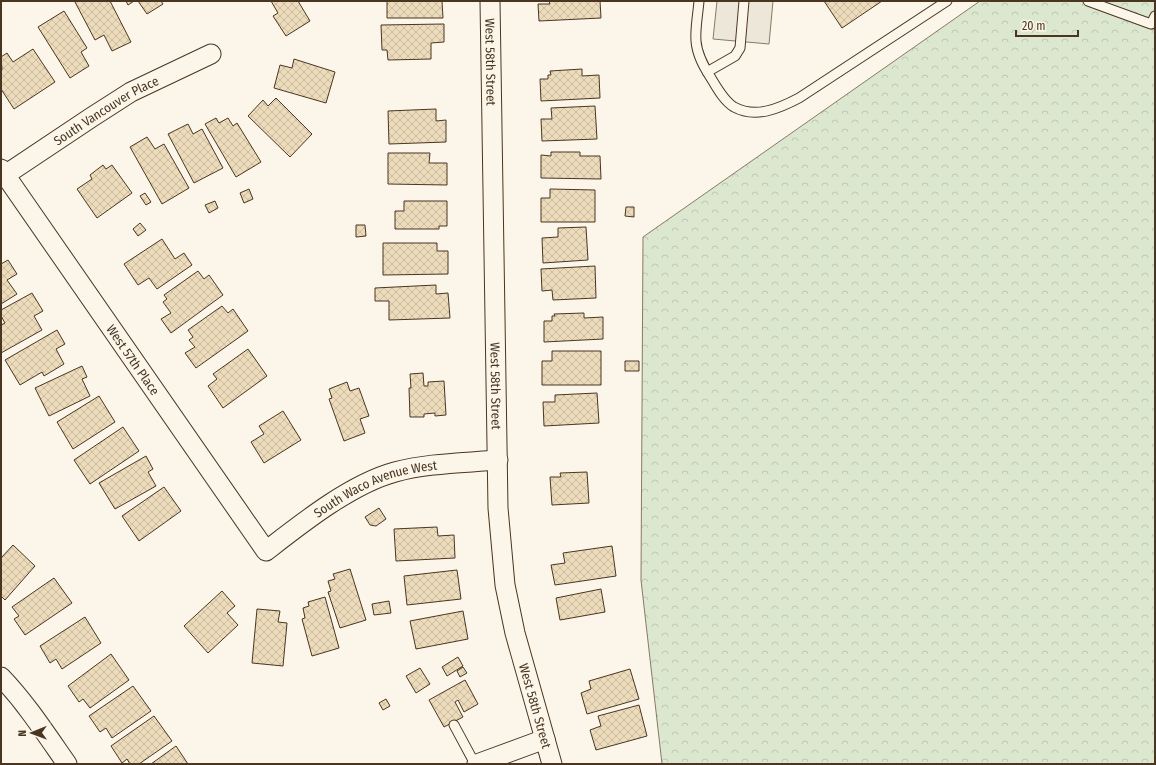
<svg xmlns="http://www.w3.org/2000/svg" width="1156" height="765" font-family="'Fira Sans Condensed',sans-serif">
  <defs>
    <pattern id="forest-crowns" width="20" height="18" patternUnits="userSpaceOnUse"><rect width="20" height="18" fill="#dce7d0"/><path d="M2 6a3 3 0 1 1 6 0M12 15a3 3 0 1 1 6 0" fill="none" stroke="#bec7b2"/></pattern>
    <pattern id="building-cross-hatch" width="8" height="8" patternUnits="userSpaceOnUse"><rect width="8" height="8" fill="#ecdcbc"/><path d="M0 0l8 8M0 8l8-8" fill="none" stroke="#ccbda1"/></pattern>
  </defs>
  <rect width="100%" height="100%" fill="#fbf6e9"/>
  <path fill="url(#forest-crowns)" stroke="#887966" d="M980,1h175v763h-493l-21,-184 2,-343z"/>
  <path fill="#ede7d9" stroke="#887966" d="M717,1h56l-4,43 -56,-5z"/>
  <path fill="url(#building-cross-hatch)" stroke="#4a3520" d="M77,1h33l21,41 -19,9 -8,-16 -9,5 -20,-38z
    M126,1h8l-6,4z
    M138,1h23l2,3 -16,10z
    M271,1h27l12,20 -24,15 -13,-20 5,-3z
    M387,1h55l1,17h-56z
    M549,1h51l1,17 -62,3 -1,-17h12z
    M824,1h58l-40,27z
    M64,11l23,37 -6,4 8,14 -19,12 -32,-51z
    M444,24v18l-13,1v16l-43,1 -1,-10h-5l-1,-25z
    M33,49l22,33 -41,27 -13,-20v-18l1,-1 -1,-13 6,-4 6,9z
    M294,59l41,13 -9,31 -52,-15 6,-23 12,3z
    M582,69v7l17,-1 1,23 -59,3 -1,-22h8v-4h3l-1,-4z
    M276,98l36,36 -22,23 -42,-41 15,-16 5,6z
    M595,106l2,33 -55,2 -1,-22h11l-1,-11z
    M436,109v12l10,-1v22l-57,2 -1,-33z
    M216,118l3,5 9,-5 5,8 4,-3 24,39 -25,15 -31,-53z
    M188,124l5,10 9,-5 21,39 -29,15 -26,-49z
    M147,137l8,12 9,-5 25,44 -27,16 -32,-57z
    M551,152h29v4h20l1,23 -60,-1v-23l10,1z
    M388,153h42l-1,10h18v22l-59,-1z
    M103,165l3,4 6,-4 20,28 -35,25 -20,-29 15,-10 -2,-4z
    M249,189l4,10 -9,4 -4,-10z
    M550,189l45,1v32h-54v-24h9z
    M145,193l6,9 -5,3 -6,-9z
    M215,201l3,7 -9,5 -4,-8z
    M404,201h43v25h-8v3h-44v-18h9z
    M626,207h8v10l-9,-1z
    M140,223l6,7 -8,6 -5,-7z
    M356,225h9l1,11 -10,1z
    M586,227l2,33 -45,3 -1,-25 16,-1v-9z
    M162,239l13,20 9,-6 8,12 -35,24 -8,-11 -11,7 -14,-21z
    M383,243h54v8h11v23l-65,1z
    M8,260l9,14 -10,6 10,14 -16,10v-40z
    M595,266l1,32 -43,2 -1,-10 -10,1 -1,-22z
    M198,271l6,8 5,-4 14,20 -52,38 -10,-14 10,-6 -8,-11 4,-3 -3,-4z
    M436,285v9l12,-1 2,25 -61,2v-19h-14v-13z
    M32,293l11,18 -9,5 8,14 -41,23v-28l4,-2 -4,-7v-6z
    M222,306l6,7 5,-4 15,22 -52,37 -11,-15 10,-6 -6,-7 4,-3 -5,-7z
    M584,313v5l19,-1v22l-59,3v-21h8v-5h3l-1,-2z
    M57,330l8,14 -9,5 8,15 -20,12 -2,-4 -22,13 -15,-25z
    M248,349l19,27 -44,32 -15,-22 9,-7 -4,-5z
    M552,351h49v34h-59v-24h10z
    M625,361h14v10h-14z
    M82,366l5,11 -5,2 8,17 -41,20 -14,-28z
    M423,373l1,13h4v-4l16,-1 2,34 -11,1v-3l-11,1v3h-14l-1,-29h2l-1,-14z
    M347,382l3,9 9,-3 10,28 -9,3 5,14 -21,8 -15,-42 3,-1 -3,-9z
    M597,393l2,30 -55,3 -1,-24h12v-7z
    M99,396l16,26 -42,27 -16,-27z
    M283,411l18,29 -37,23 -13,-21 13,-8 -5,-8z
    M123,427l16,24 -49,33 -16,-24z
    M146,456l7,13 -5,3 8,14 -41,23 -16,-26z
    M587,472l2,31 -37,2 -2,-28h11l-1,-4z
    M164,487l17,24 -42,30 -17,-25z
    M379,508l7,11 -10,7 -6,-1 -5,-8z
    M437,527l1,9 16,-1 1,23 -59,3 -2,-32z
    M13,545l22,21 -30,34 -4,-4v-38z
    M612,546l4,30 -61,9 -4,-20 14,-2 -2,-10z
    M350,569l16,51 -26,8 -12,-36 3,-1 -3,-10 7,-2 -2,-5z
    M457,570l4,29 -54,6 -3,-29z
    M54,578l18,25 -47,32 -11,-16 5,-3 -7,-9z
    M601,589l4,23 -45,8 -4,-22z
    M222,591l13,15 -8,7 11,12 -30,28 -24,-27z
    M325,597l14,51 -27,8 -10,-37 3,-1 -2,-10 6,-2 -1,-4z
    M389,601l2,12 -17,2 -2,-11z
    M257,609l23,2 -2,11 9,1 -4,43 -31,-3z
    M463,611l5,28 -52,10 -6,-28z
    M85,617l16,26 -39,26 -6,-10 -6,4 -10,-17z
    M111,654l18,26 -39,28 -7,-9 -4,3 -11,-16z
    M458,657l5,9 -16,10 -5,-9z
    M463,667l4,6 -7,4 -3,-6z
    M420,668l10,16 -14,9 -10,-17z
    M630,669l9,30 -52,15 -6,-21 10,-4 -2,-8z
    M465,680l13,24 -14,8 -6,-12 -3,2 8,15 -19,10 -15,-27z
    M133,686l18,25 -39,27 -6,-10 -6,4 -11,-16z
    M386,699l4,7 -7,4 -4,-7z
    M639,705l8,31 -51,14 -6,-20 11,-4 -3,-10z
    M154,716l18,25 -33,23h-9l-3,-5 -5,4 -11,-17z
    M176,746l12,18h-37z"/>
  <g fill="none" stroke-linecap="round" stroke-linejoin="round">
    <defs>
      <path id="lane" d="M699,1c-1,13 -4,27 -3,40 1,14 8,26 15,37 6,10 13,23 23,29 22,12 46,1 65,-9l148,-97
        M1088,1l63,23 4,-8
        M707,72l28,-16 5,-8 4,-47
        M454,725l21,39"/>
      <g id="street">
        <path id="s1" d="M490,1l8,507 7,77 10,48 37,131"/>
        <path id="s2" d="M1,169l265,382c36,-28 85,-67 129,-79 33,-9 69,-9 103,-12"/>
        <path id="s3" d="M5,175l87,-58 39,-25 80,-38"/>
        <path d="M1,677c25,26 45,57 66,87"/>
        <path d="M477,764l68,-25"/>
      </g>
    </defs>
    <use href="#lane" stroke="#4a3520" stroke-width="11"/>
    <use href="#street" stroke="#4a3520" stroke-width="21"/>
    <use href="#lane" stroke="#fbf6e9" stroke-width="9"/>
    <use href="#street" stroke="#fbf6e9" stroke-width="19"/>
  </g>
  <g text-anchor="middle" stroke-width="3" stroke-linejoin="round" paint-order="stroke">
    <g font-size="13" fill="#4a3520" stroke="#fbf6e9">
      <text dy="5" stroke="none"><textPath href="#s1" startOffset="61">West 58th Street</textPath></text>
      <text dy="5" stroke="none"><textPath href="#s3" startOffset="120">South Vancouver Place</textPath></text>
      <text dy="5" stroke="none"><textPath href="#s2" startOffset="232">West 57th Place</textPath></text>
      <text dy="5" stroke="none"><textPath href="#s1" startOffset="385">West 58th Street</textPath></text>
      <text dy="5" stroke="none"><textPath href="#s2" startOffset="593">South Waco Avenue West</textPath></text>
      <text dy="5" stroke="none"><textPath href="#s1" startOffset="709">West 58th Street</textPath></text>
    </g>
  </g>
  <rect width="1156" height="765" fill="none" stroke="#4a3520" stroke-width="4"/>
  <g transform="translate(32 733) rotate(269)" stroke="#fbf6e9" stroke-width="3" paint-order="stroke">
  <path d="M0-3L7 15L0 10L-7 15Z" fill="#4a3520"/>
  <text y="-6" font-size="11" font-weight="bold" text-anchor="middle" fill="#4a3520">N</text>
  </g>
  <path d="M1016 30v6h62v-6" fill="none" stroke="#4a3520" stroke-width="2"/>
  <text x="1022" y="30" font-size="12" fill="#4a3520" stroke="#fbf6e9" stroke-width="3" paint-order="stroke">20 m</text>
</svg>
